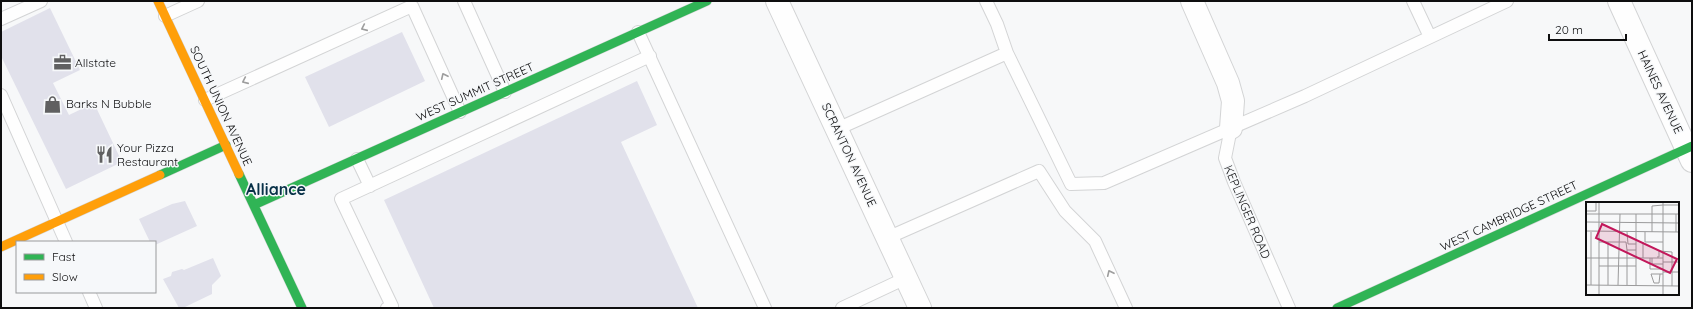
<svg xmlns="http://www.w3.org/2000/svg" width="1693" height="309" font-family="Quicksand,sans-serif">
  <rect width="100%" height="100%" fill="#f7f8f9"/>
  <path fill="#e1e1eb" d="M50,8l30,62 -27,13 16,32 25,-12 28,59 -56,27 -65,-133v-24z
    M402,32l23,49 -96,46 -24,-50z
    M637,81l20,44 -36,17 77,166h-264l-50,-108z
    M185,201l12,25 -42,19v-3h-5l-11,-23 33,-15z
    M213,258l8,18 -9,9v9l-29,14h-4l-16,-29 8,-3 1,-4 10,-3 2,1z"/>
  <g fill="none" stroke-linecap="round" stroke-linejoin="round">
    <defs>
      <path id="lane" d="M464,1l41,91
        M1413,1l17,36
        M165,16l33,-15
        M1,19l40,-18
        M638,32l127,276
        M1007,53l64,131 33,-1 201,-87 202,-95
        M1,95l65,147
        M205,100l207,-94 48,106
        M1231,128l-6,30 9,24 55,126
        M837,129l170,-76 -10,-29 -11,-23
        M357,159l13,27
        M887,238l152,-67 26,40 30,30 31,67
        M89,292l7,16
        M387,308l5,-2 -51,-107 309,-143
        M842,308l64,-30"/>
      <path id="street" d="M777,1l143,307
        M1192,1l36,82 5,18 -2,27
        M1619,1l73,160"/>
      <path id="fast" d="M239,174l63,134
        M160,175l66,-30
        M254,205l453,-204
        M1337,308l355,-162"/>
      <path id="slow" d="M158,1l81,173
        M1,247l159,-72"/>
    </defs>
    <use href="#lane" stroke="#d3d4d5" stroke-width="14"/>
    <use href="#street" stroke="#d3d4d5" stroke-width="24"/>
    <use href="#fast" stroke="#d3d4d5" stroke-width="10"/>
    <use href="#slow" stroke="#d3d4d5" stroke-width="10"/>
    <use href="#lane" stroke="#fefefe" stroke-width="12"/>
    <use href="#street" stroke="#fefefe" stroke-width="22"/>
    <use href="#fast" stroke="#30b455" stroke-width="9"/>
    <use href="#slow" stroke="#ff9f0a" stroke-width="9"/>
  </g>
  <defs><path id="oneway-chevron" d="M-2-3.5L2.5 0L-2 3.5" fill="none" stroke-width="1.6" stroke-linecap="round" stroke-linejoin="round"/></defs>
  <g stroke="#9e9e9e">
    <use href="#oneway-chevron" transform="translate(364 28) rotate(156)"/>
    <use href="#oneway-chevron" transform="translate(444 76) rotate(-115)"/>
    <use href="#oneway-chevron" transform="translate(245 81) rotate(156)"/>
    <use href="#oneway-chevron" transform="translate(1110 273) rotate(-115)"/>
  </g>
  <defs>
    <symbol id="office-bare" viewBox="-9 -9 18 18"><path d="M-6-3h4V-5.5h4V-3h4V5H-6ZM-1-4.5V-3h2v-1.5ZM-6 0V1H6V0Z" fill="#606061" stroke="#f6f8fa" stroke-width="2.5" paint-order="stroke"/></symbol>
    <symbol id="shop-bare" viewBox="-9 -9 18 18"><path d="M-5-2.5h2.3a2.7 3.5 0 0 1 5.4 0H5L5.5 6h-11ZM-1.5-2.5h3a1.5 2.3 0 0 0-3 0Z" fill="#606061" stroke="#f6f8fa" stroke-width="2.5" paint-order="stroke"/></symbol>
    <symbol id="restaurant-bare" viewBox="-9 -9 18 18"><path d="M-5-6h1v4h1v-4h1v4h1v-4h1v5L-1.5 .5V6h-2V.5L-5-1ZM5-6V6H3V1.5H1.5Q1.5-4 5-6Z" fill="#606061" stroke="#f6f8fa" stroke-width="2.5" paint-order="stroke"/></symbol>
  </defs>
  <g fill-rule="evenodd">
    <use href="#office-bare" x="50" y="50" width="25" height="25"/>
    <use href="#shop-bare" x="40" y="92" width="25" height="25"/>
    <use href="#restaurant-bare" x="92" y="142" width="25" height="25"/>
  </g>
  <g text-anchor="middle" stroke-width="3" stroke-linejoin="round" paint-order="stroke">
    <g font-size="12" fill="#0e0e0f" stroke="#f6f8fa" text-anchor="start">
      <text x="75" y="67">Allstate</text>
      <text x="66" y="108">Barks N Bubble</text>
      <text x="117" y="152">Your Pizza<tspan x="117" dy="14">Restaurant</tspan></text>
    </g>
    <g font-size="12" fill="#0e0e0f" stroke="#f6f8fa">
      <text transform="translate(475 92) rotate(-24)" y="4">WEST SUMMIT STREET</text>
      <text transform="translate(1660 92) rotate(65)" y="4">HAINES AVENUE</text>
      <text transform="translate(221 106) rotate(65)" y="4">SOUTH UNION AVENUE</text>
      <text transform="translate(849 155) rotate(65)" y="4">SCRANTON AVENUE</text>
      <text transform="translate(1247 212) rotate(67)" y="4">KEPLINGER ROAD</text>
      <text transform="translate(1509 216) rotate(-25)" y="4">WEST CAMBRIDGE STREET</text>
    </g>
    <g font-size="16" font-weight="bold" fill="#083148" stroke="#f6f8fa">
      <text x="276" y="195">Alliance</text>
    </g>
  </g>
  <g transform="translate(1586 202)">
    <rect width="93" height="93" fill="#f7f8f9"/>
    <path fill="none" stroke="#9a9a9b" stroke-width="1" d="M77,3h16M0,9h10v-9M0,12h93M50,12v71M0,20l93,1M0,29l93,1M41,30l1,12h8M59,30v10h18M66,30v-26l11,-1M90,30v-18M13,40h27l1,8M71,55h2v-6l13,1v34M0,56h77M57,56v-16M64,56v11h13M66,56v6h11M77,60h16M13,64h37M77,70h16M68,81l-3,-9h12M68,81h5l1,-9M0,83l93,1M5,83v-53M22,83v-43M32,83l2,-71M41,83v-35h9M93,84v-24M13,93v-93M77,93v-93"/>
    <path fill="#c2185b" fill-opacity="0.15" stroke="#c2185b" stroke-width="2" d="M16,22l75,35 -7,14 -74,-35z"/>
    <rect width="93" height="93" fill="none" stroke="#0e0e0f" stroke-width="2"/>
  </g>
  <rect width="1693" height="309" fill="none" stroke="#0e0e0f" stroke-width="4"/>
  <rect x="16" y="241" width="140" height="52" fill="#f6f8fa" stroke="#999a9c"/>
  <rect x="24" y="254" width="20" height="6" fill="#30b455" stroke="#999a9c"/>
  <text x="52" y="261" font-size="12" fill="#0e0e0f">Fast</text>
  <rect x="24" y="274" width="20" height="6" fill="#ff9f0a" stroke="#999a9c"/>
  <text x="52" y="281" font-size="12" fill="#0e0e0f">Slow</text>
  <path d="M1549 34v6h77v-6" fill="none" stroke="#0e0e0f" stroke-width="2"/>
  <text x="1555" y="34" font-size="12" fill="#0e0e0f" stroke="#f6f8fa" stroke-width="3" paint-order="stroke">20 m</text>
</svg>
